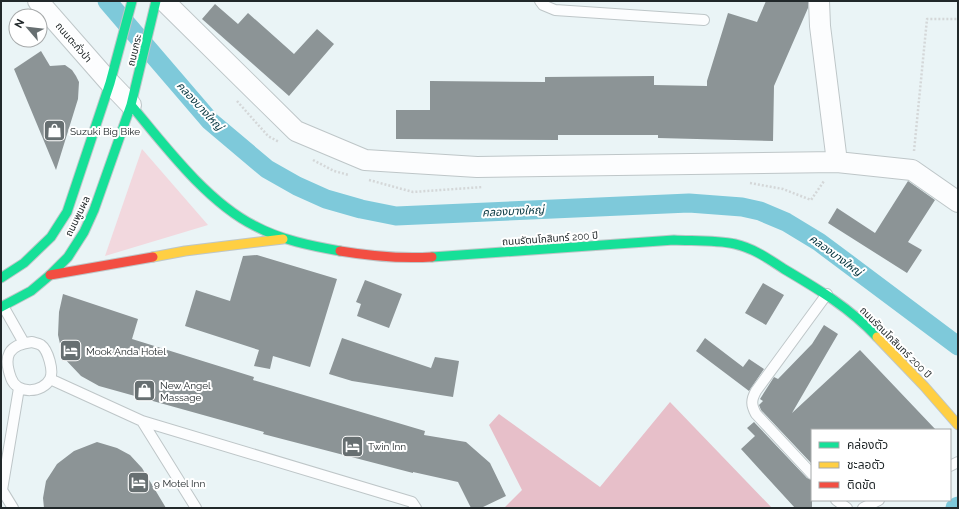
<svg xmlns="http://www.w3.org/2000/svg" width="959" height="509" font-family="Raleway,'Noto Sans Thai',sans-serif">
  <rect width="100%" height="100%" fill="#eaf4f6"/>
  <path fill="#f2d8de" d="M142,149l66,76 -103,31z"/>
  <path fill="#e7bfc9" d="M670,402l102,106h-268l18,-18 -33,-65 10,-11 101,73z"/>
  <g fill="none" stroke-linecap="round" stroke-linejoin="round">
    <path stroke="#7ec9da" stroke-width="19" d="M107,1l103,120 57,48 30,17 29,13 35,10 35,7 293,-13 53,4 18,4 26,11 33,20 139,104
      M955,508l3,-2"/>
  </g>
  <path fill="#8c9496" d="M766,1h42v7l-34,78 -1,55 -115,-3v-3h-100v5l-162,-1v-29h34v-29l115,1v-5l109,-1v9l53,1v-5l21,-68 29,9z
    M215,4l23,20 10,-11 46,41 23,-25 17,15 -45,52 -87,-77z
    M41,51l9,15 15,-1 7,5 4,6 3,6 -1,17 -22,71 -42,-101z
    M908,181l27,19 -27,42 14,8 -15,23 -79,-50 9,-15 38,25z
    M257,255l80,24 -27,88 -37,-11 -3,13 -16,-3 5,-16 -74,-24 11,-36 34,11 13,-45z
    M365,280l37,14 -13,34 -32,-12 4,-12 -5,-2z
    M763,283l21,12 -18,30 -21,-12z
    M63,294l75,25 -6,20 122,38 -1,3 172,51 -1,4 42,7 24,21 16,33 -25,12h-10l-13,-26 -45,-10v1l-150,-39 1,-2 -165,-46 -18,-10 -18,-19 -5,-22 1,-23z
    M824,325l14,9 -46,79 68,-63 76,80h-124v34l-51,-54 -2,-5 4,-4 -3,-2 14,-22 4,2 34,-35z
    M342,338l89,30 4,-11 24,4 -6,36 -101,-16 -23,-7z
    M705,338l38,29 6,-8 15,10 -15,22 -53,-40z
    M754,422l53,56 5,2v28h-17l-54,-59 14,-13 -8,-8z
    M97,442l20,6 13,7 12,13 24,40h-122l-1,-10 3,-17 11,-17 17,-13z"/>
  <g fill="none" stroke-linecap="round" stroke-linejoin="round">
    <defs>
      <path id="lane" d="M540,1l3,4 12,5 149,10
        M3,306l21,37
        M32,342c3,1 6,1 9,3 7,5 13,26 9,34 -7,14 -33,16 -39,-1 -8,-22 -3,-33 21,-36z
        M50,379l92,42 270,81 4,6
        M142,421l54,87
        M950,466l8,-4
        M812,474l-56,-60c-5,-9 -5,-14 0,-23l71,-97
        M836,500l11,8
        M13,508l-11,-18 17,-102
        M863,508l16,-8"/>
      <path id="street" d="M38,1l72,82 21,22
        M164,1l132,130 69,29 112,7 360,-5 75,8 46,32
        M819,1l1,25 17,136"/>
      <path id="fast" d="M131,105c34,41 76,97 124,121 26,14 57,20 85,25
        M432,257l242,-17c19,1 42,0 61,4 18,4 34,15 49,25 34,20 66,39 93,68
        M1,278l23,-15 27,-26 16,-25 43,-129 22,-82
        M1,307l30,-16 19,-16 18,-18 16,-25 10,-22 37,-105 25,-104"/>
      <path id="slow" d="M153,257l32,-6 98,-12
        M877,337l47,49 34,39"/>
      <path id="jam" d="M340,251c30,5 61,8 92,6
        M50,275l103,-18"/>
    </defs>
    <use href="#lane" stroke="#bec6c8" stroke-width="12"/>
    <use href="#street" stroke="#bec6c8" stroke-width="22"/>
    <use href="#fast" stroke="#bec6c8" stroke-width="11"/>
    <use href="#slow" stroke="#bec6c8" stroke-width="11"/>
    <use href="#jam" stroke="#bec6c8" stroke-width="11"/>
    <path stroke="#d4d7d8" stroke-width="2.5" stroke-dasharray="2 2" stroke-linecap="butt" d="M237,101l31,35 11,6
      M914,151l13,-132h31
      M313,160l21,11 15,4
      M369,180l44,12 70,-5
      M750,183l33,6 28,11 13,-19"/>
    <use href="#lane" stroke="#fcfdfe" stroke-width="10"/>
    <use href="#street" stroke="#fcfdfe" stroke-width="20"/>
    <use href="#fast" stroke="#16e098" stroke-width="9"/>
    <use href="#slow" stroke="#ffcf43" stroke-width="9"/>
    <use href="#jam" stroke="#f24e42" stroke-width="9"/>
  </g>
  <defs>
    <symbol id="shop-square" viewBox="-11 -11 22 22"><rect x="-9" y="-9" width="18" height="18" rx="4" fill="#676f71" stroke="#fff"/><path d="M-5-2.5h2.3a2.7 3.5 0 0 1 5.4 0H5L5.5 6h-11ZM-1.5-2.5h3a1.5 2.3 0 0 0-3 0Z" fill="#fff"/></symbol>
    <symbol id="hotel-square" viewBox="-11 -11 22 22"><rect x="-9" y="-9" width="18" height="18" rx="4" fill="#676f71" stroke="#fff"/><path d="M-6-4.5h1.5V1H6V5H4.5V3h-9V5H-6ZM-4 0a1.8 1.8 0 1 1 3.6 0ZM.5 0V-2.5h3Q6-2.5 6 0Z" fill="#fff"/></symbol>
  </defs>
  <g fill-rule="evenodd">
    <use href="#shop-square" x="42" y="118" width="25" height="25"/>
    <use href="#hotel-square" x="58" y="338" width="25" height="25"/>
    <use href="#shop-square" x="132" y="378" width="25" height="25"/>
    <use href="#hotel-square" x="340" y="434" width="25" height="25"/>
    <use href="#hotel-square" x="126" y="470" width="25" height="25"/>
  </g>
  <g text-anchor="middle" stroke-width="4" stroke-linejoin="round" paint-order="stroke">
    <g font-size="10" fill="#21282a" stroke="#fff">
      <text transform="translate(74 42) rotate(49)" y="4">ถนนตะกั่วป่า</text>
      <text transform="translate(134 50) rotate(-76)" y="4">ถนนกระ</text>
      <text transform="translate(77 216) rotate(-64)" y="4">ถนนพูนผล</text>
      <text transform="translate(550 238) rotate(-4)" y="4">ถนนรัตนโกสินทร์ 200 ปี</text>
      <text transform="translate(896 342) rotate(45)" y="4">ถนนรัตนโกสินทร์ 200 ปี</text>
    </g>
    <g font-size="10" fill="#21282a" stroke="#fff" text-anchor="start">
      <text x="70" y="135">Suzuki Big Bike</text>
      <text x="86" y="355">Mook Anda Hotel</text>
      <text x="160" y="389">New Angel<tspan x="160" dy="12">Massage</tspan></text>
      <text x="368" y="450">Twin Inn</text>
      <text x="154" y="487">9 Motel Inn</text>
    </g>
    <g font-size="11" font-style="italic" fill="#00323c" stroke="#fff">
      <text transform="translate(200 106) rotate(47)" y="4">คลองบางใหญ่</text>
      <text transform="translate(513 211) rotate(-3)" y="4">คลองบางใหญ่</text>
      <text transform="translate(836 255) rotate(36)" y="4">คลองบางใหญ่</text>
    </g>
  </g>
  <rect width="959" height="509" fill="none" stroke="#21282a" stroke-width="4"/>
  <rect x="811" y="429" width="140" height="72" fill="#ffffff" stroke="#a6a9aa"/>
  <rect x="819" y="442" width="20" height="6" fill="#16e098" stroke="#a6a9aa"/>
  <text x="847" y="449" font-size="12" fill="#21282a">คล่องตัว</text>
  <rect x="819" y="462" width="20" height="6" fill="#ffcf43" stroke="#a6a9aa"/>
  <text x="847" y="469" font-size="12" fill="#21282a">ชะลอตัว</text>
  <rect x="819" y="482" width="20" height="6" fill="#f24e42" stroke="#a6a9aa"/>
  <text x="847" y="489" font-size="12" fill="#21282a">ติดขัด</text>
  <g transform="translate(28 28) rotate(298)"><circle r="19" fill="#ffffff" stroke="#a6a9aa"/>
  <path d="M0-3L7 15L0 10L-7 15Z" fill="#676f71"/>
  <text y="-6" font-size="11" font-weight="bold" text-anchor="middle" fill="#21282a">N</text>
  </g>
</svg>
